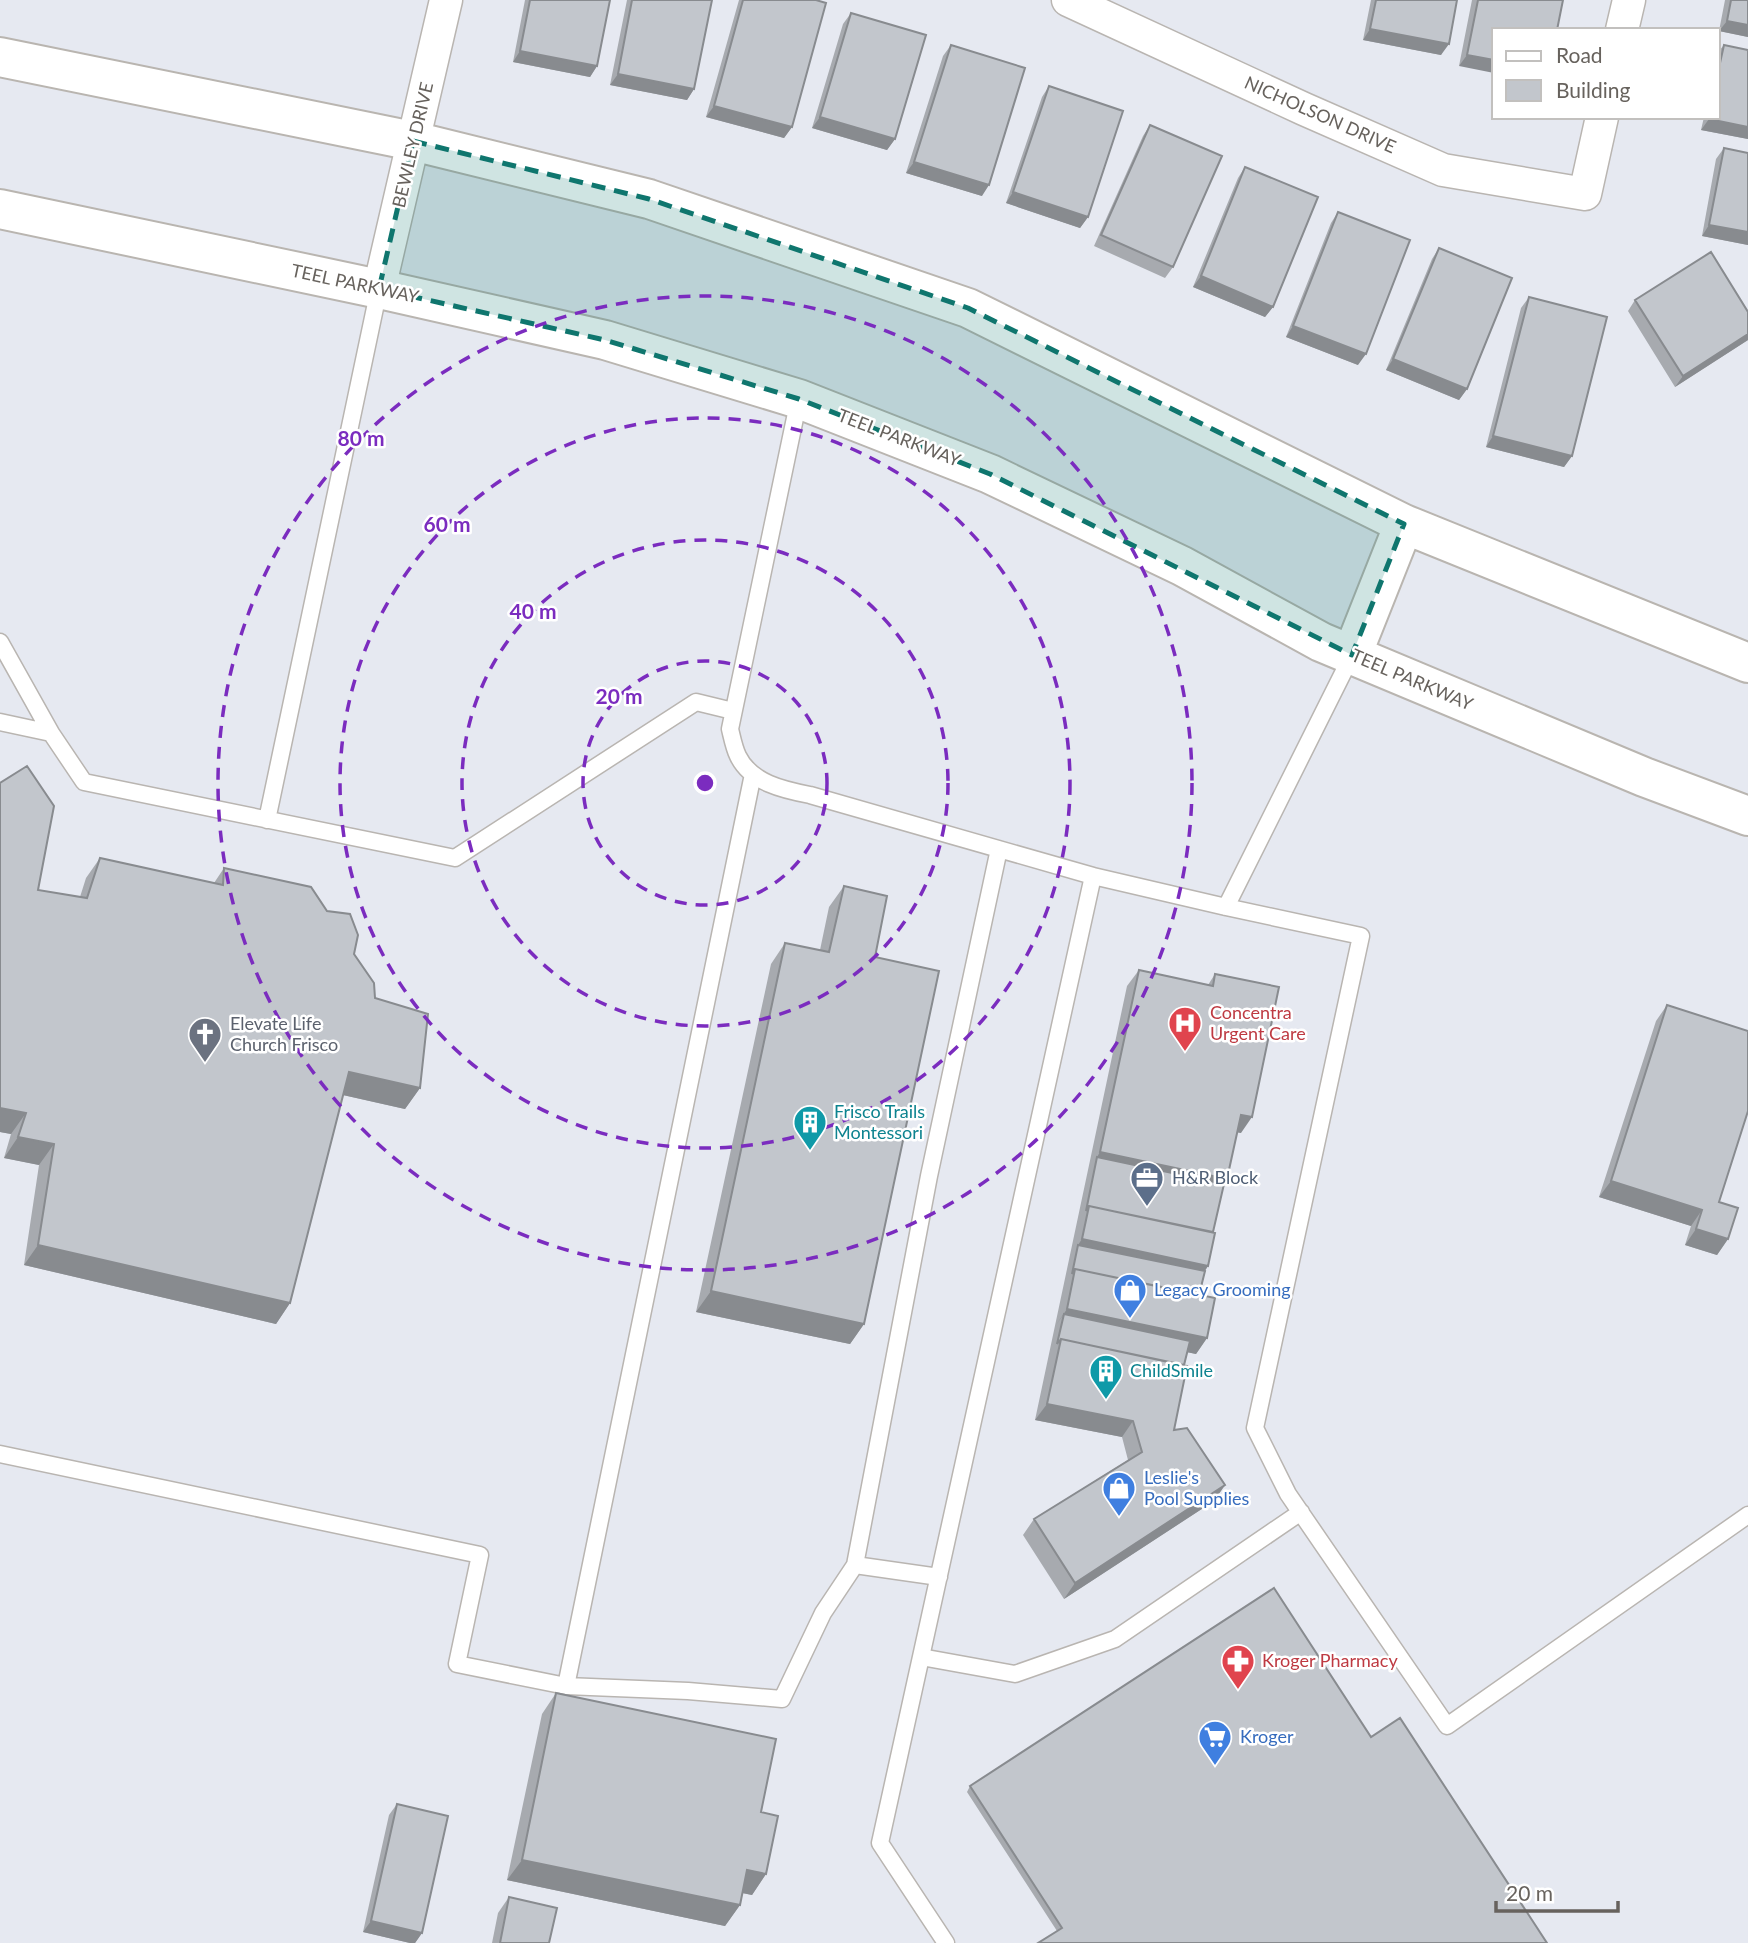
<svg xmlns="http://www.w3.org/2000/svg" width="1748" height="1943" font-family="Lato,sans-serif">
  <rect width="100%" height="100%" fill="#e6e9f1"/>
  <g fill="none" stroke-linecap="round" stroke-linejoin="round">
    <defs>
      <path id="lane" d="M799,399l-69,330c2,8 4,19 8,27 13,27 46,34 72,39l283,81
        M0,642l51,91
        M1352,655l-126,252 135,29 -106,492 33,66 159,232 301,-211
        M0,722l51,11 33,49 371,76 241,-156 37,9
        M267,820l112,-531
        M0,1454l480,101 -23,109 109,22 187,-912
        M855,1565l74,-389 70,-327
        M921,1657l94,17 100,-35 186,-127
        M566,1686l122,5 94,8 41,-86 32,-48 84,12
        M946,1943l-66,-100 213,-967 133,31"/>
      <path id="street" d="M1068,0l236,109 139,61 142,24 17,-77
        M1622,30l7,-30
        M379,289l67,-289"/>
      <path id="secondary" d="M0,57l413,84 236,58 319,109 436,216 344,139
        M0,209l379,80 226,51 194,59 191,75 192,92 139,76 323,135 104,39
        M1352,655l52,-131"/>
    </defs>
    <use href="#lane" stroke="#b9b5b1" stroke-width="19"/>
    <use href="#street" stroke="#b9b5b1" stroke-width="35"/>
    <use href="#secondary" stroke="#b9b5b0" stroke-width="42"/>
    <use href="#lane" stroke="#fff" stroke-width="16"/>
    <use href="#street" stroke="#fff" stroke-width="32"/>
    <use href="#secondary" stroke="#fff" stroke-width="38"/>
  </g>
  <path fill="#a7aaaf" d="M525,0h85l-13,66 -7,11 -77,-15z
    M627,0h85l-18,89 -7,11 -77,-15z
    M739,0h77l-24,127 -8,11 -78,-21z
    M1371,0h86l-16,55 -78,-15z
    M1472,0h91l-104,66z
    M1725,0h23v37l-29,-6z
    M851,13l44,126 -8,11 -75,-22 31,-104z
    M951,45l31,151 -76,-23 37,-117z
    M1724,45l24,94 -47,-9 3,-13h14v-65z
    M1049,86l39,131 -8,11 -74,-25 36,-106z
    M1150,125l23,142 -8,11 -71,-32 49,-110z
    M1724,148l24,5v92l-46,-9 14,-77z
    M1245,167l28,140 -8,10 -72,-30 45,-109z
    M1338,212l20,153 -72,-28 45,-114z
    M1439,248l28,141 -8,11 -73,-30 46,-111z
    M1529,297l43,159 -8,11 -78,-20 35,-139z
    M1635,300l113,12v28l-73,47 -47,-76z
    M0,783l38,107 42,7 6,-19 14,-20 114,25 10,-15 130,86 66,134 -15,21 -62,-14 -53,208 -14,21 -252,-59 15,-100 -35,-7 7,-24 -11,-2z
    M844,886l31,71 -11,367 -14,20 -154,-32 75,-348 14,-21 35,7 9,-43z
    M1139,970l69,15 7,-11 26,159 -4,-1 -10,47 -3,5 -11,48 -5,34 -3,5 -6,24 8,43 -11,16 -9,-2 -13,78 51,55 -11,16 -150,98 -41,-64 11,-16 94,-59 -6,-23 -87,-17 92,-434z
    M1667,1005l52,197 9,37 -11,16 -32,-10 6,-19 -92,-29 57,-176z
    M556,1693l205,119 5,62 -14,21 -10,-2 -2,12 -15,21 -218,-46 35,-166z
    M1371,1737l176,206 -490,-12 -90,-139 3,-6z
    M397,1804l25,129 -7,10h-5l-47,-11 26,-117z
    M509,1897l40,46h-57l6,-30z"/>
  <path fill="#888b8f" d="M1727,21l21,4v12l-29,-6z
    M1370,29l79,15 -8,11 -78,-15z
    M520,51l77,15 -7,11 -77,-15z
    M1467,55l27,5v13l-35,-7z
    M618,74l76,15 -7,11 -77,-15z
    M714,106l78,21 -8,11 -78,-21z
    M820,117l75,22 -8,11 -75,-22z
    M1709,119l39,8v12l-47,-9z
    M914,162l75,23 -7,11 -76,-23z
    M1013,192l75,25 -8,11 -74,-25z
    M1709,225l39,7v13l-46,-9z
    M1201,276l72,31 -8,10 -72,-30z
    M1293,326l73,28 -8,11 -72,-28z
    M1748,334v6l-73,47 8,-11z
    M1393,359l74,30 -8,11 -73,-30z
    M1493,436l79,20 -8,11 -78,-20z
    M349,1072l71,16 -15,21 -71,-16z
    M0,1108l26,5 -15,21 -11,-2z
    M1241,1115l11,2 -11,16 -11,-2z
    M18,1137l36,7 -15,21 -35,-7z
    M1100,1152l127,27 -11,16 -119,-38z
    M1611,1181l91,29 -11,16 -92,-29z
    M1696,1229l32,10 -11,16 -32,-10z
    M1082,1239l126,27 -11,16 -119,-37z
    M38,1245l252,58 -14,21 -252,-59z
    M711,1291l153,33 -14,20 -154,-32z
    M1067,1309l140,29 -11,16 -135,-28 3,-12 -8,11z
    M1047,1404l86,17 -11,16 -87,-17z
    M1225,1485l-11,16 -150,98 11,-16z
    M522,1860l218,45 -15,21 -218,-46z
    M747,1870l19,4 -14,21 -19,-4z
    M371,1921l51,12 -7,10h-5l-47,-11z"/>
  <path fill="#c2c6cc" stroke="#888b8f" stroke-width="2" d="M530,0h80l-13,66 -77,-15z
    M632,0h80l-18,89 -76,-15z
    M743,0h73l10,3 -34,124 -78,-21z
    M1376,0h81l-8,44 -79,-15z
    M1478,0h85l-6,30h-63v30l-27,-5z
    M1731,0h17v25l-21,-4z
    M851,13l75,22 -31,104 -75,-22z
    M951,45l74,23 -36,117 -75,-23z
    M1724,45l24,5v77l-39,-8v-2h9v-45z
    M1049,86l74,25 -35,106 -75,-25z
    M1150,125l72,31 -49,111 -72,-32z
    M1724,148l24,5v79l-39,-7z
    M1245,167l73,30 -45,110 -72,-31z
    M1338,212l72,28 -44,114 -73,-28z
    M1439,248l73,30 -45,111 -74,-30z
    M1711,252l37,60v22l-65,42 -48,-76z
    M1529,297l78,20 -35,139 -79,-20z
    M27,766l27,40 -16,84 49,8 13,-40 123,27 1,-17 87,19 16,24 23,3 8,21 -4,19 20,29 1,15 53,16 -8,74 -71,-16 -59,231 -252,-58 16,-101 -36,-7 8,-24 -26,-5v-325z
    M844,886l43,10 -12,61 64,14 -75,353 -153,-33 74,-348 44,9z
    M1139,970l74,16 2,-12 64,13 -27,130 -11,-2 -14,64 -127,-27z
    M1667,1005l81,26v80l-29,91 19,6 -10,31 -32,-10 6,-19 -91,-29z
    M1097,1157l127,27 -11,48 -124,-26 -3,5z
    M1089,1206l126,27 -7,33 -126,-27z
    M1078,1245l127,26 -6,24 -124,-26 -3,5z
    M1075,1269l140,29 -8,40 -140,-29z
    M1064,1314l126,27 -6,24 -123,-26 -4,5z
    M1061,1339l126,27 -13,64 13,-2 38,57 -150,98 -41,-64 108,-67 -9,-31 -86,-17z
    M1274,1588l97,149 29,-19 147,225h-509l24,-15 -92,-142z
    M556,1693l220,46 -15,73 17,4 -12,58 -19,-4 -7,35 -218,-45z
    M397,1804l51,12 -26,117 -51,-12z
    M509,1897l48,11 -8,35h-49z"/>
  <path fill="#0f766e" fill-opacity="0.2" stroke="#0f766e" stroke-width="5" stroke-dasharray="14 9" stroke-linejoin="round" d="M413,141l236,58 319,109 436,216 -52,131 -362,-181 -191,-75 -194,-59 -226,-51z"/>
  <g fill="none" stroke="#7b2cbf" stroke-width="3.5" stroke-dasharray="12 9">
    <circle cx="705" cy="783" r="122"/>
    <circle cx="705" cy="783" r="243"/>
    <circle cx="705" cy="783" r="365"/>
    <circle cx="705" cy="783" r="487"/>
  </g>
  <defs>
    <symbol id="hospital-pin" viewBox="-11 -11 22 30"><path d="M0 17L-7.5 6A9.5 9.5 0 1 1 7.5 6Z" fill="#e0444e" stroke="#fff"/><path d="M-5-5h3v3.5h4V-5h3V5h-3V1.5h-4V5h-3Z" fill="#fff"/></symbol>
    <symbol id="church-pin" viewBox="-11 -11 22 30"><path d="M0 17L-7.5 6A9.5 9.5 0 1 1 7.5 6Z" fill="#6b7280" stroke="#fff"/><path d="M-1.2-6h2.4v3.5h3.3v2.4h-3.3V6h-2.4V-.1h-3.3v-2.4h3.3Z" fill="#fff"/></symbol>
    <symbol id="building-pin" viewBox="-11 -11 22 30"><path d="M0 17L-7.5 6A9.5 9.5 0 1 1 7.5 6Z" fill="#0f9aa8" stroke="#fff"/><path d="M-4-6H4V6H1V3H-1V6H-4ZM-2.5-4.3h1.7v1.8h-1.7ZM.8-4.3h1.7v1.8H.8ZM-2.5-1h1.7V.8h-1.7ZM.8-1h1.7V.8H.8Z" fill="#fff"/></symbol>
    <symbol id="office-pin" viewBox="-11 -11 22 30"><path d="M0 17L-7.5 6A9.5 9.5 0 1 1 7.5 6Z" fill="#5c6f8a" stroke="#fff"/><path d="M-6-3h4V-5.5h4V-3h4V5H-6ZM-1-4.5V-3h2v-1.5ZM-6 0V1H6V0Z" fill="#fff"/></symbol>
    <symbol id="shop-pin" viewBox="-11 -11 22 30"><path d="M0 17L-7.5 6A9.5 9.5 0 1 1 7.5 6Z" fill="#3f7fe0" stroke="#fff"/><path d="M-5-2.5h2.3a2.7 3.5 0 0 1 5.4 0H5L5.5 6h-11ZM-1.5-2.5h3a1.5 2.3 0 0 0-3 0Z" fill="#fff"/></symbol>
    <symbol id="pharmacy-pin" viewBox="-11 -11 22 30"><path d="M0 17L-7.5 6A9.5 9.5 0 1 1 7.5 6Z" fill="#e0444e" stroke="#fff"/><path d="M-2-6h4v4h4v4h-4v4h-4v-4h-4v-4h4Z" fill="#fff"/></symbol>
    <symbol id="supermarket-pin" viewBox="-11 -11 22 30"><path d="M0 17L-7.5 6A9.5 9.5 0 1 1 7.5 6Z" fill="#3f7fe0" stroke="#fff"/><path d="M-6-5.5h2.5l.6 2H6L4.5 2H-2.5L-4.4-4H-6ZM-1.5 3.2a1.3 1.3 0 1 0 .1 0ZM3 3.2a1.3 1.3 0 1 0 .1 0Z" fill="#fff"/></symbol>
  </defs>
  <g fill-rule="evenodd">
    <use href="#hospital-pin" x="1166" y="1004" width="38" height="52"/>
    <use href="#church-pin" x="186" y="1015" width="38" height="52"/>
    <use href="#building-pin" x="791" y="1103" width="38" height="52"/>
    <use href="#office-pin" x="1128" y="1159" width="38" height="52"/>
    <use href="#shop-pin" x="1111" y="1271" width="38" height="52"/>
    <use href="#building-pin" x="1087" y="1352" width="38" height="52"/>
    <use href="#shop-pin" x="1100" y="1469" width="38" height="52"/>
    <use href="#pharmacy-pin" x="1219" y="1642" width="38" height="52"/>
    <use href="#supermarket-pin" x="1196" y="1718" width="38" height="52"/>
  </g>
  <g text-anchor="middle" stroke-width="5" stroke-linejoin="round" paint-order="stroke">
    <g font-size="18" fill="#67625d" stroke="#fff">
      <text transform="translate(1320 115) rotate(24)" y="6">NICHOLSON DRIVE</text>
      <text transform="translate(413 145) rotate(-77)" y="6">BEWLEY DRIVE</text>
      <text transform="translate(355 284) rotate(12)" y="6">TEEL PARKWAY</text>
      <text transform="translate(899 438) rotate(21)" y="6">TEEL PARKWAY</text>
      <text transform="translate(1412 680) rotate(23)" y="6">TEEL PARKWAY</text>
    </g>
    <g font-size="18" fill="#be3a42" stroke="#fff" text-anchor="start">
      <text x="1210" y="1019">Concentra<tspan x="1210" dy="21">Urgent Care</tspan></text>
      <text x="1262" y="1667">Kroger Pharmacy</text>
    </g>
    <g font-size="18" fill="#5b616d" stroke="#fff" text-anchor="start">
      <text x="230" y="1030">Elevate Life<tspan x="230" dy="21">Church Frisco</tspan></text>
    </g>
    <g font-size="18" fill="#0d838f" stroke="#fff" text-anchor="start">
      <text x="834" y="1118">Frisco Trails<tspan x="834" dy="21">Montessori</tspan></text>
      <text x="1130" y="1377">ChildSmile</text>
    </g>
    <g font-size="18" fill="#4e5e75" stroke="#fff" text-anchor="start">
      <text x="1172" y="1184">H&amp;R Block</text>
    </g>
    <g font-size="18" fill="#366cbe" stroke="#fff" text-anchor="start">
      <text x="1154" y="1296">Legacy Grooming</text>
      <text x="1144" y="1484">Leslie's<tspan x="1144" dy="21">Pool Supplies</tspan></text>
      <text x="1240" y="1743">Kroger</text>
    </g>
  </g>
  <circle cx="705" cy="783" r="10" fill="#7b2cbf" stroke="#fff" stroke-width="3.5"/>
  <g font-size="21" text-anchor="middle" font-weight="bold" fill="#7b2cbf" stroke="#fff" stroke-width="5" stroke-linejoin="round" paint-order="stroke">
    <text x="361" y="446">80 m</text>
    <text x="447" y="532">60 m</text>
    <text x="533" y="619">40 m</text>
    <text x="619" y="704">20 m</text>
  </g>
  <rect x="1492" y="28" width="228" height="91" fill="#ffffff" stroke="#c2c0be" stroke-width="2"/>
  <rect x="1506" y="51" width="35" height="10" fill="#ffffff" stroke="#c2c0be" stroke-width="2"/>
  <text x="1556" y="63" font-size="21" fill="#67625d">Road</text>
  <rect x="1506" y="80" width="35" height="21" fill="#c2c6cc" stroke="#c2c0be" stroke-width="2"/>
  <text x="1556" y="98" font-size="21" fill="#67625d">Building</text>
  <path d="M1496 1901v10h122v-10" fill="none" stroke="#67625d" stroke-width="3.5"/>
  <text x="1506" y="1901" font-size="21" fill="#67625d" stroke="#ffffff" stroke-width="5" paint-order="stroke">20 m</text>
</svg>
